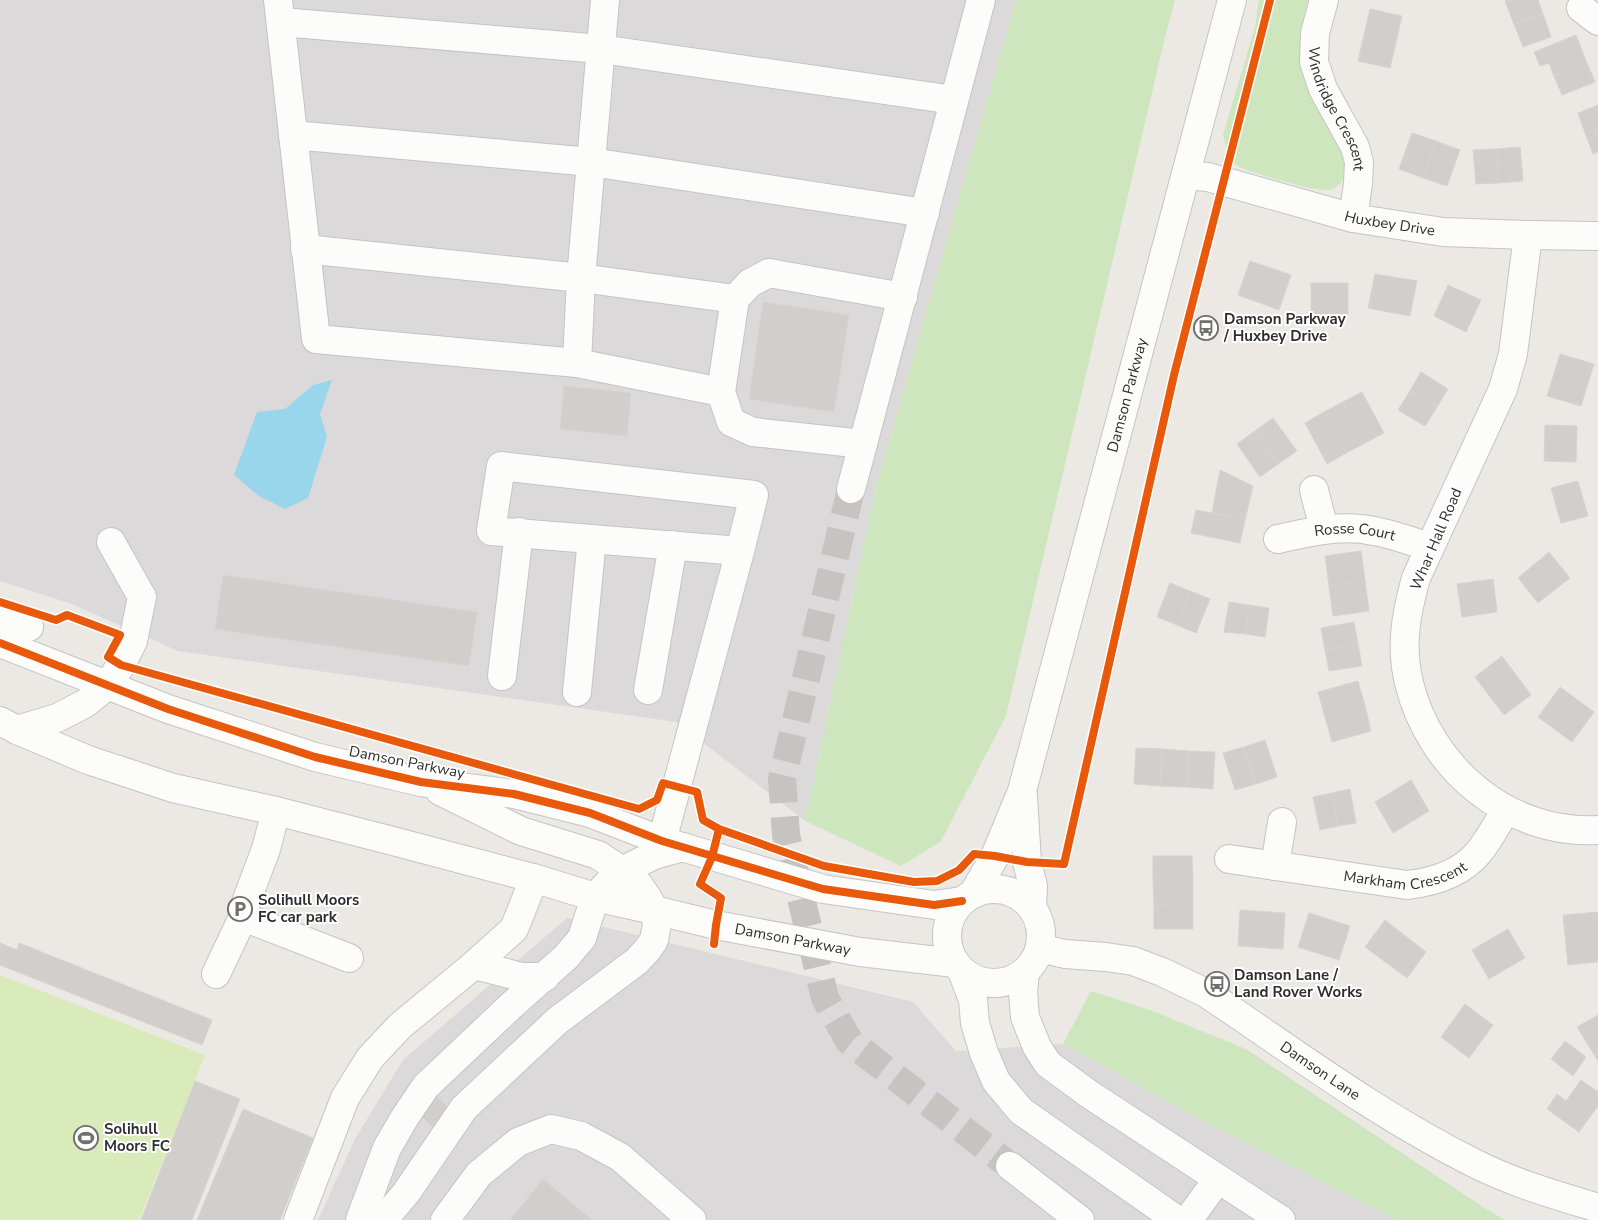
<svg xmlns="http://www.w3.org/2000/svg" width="1598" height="1220" font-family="'Nunito Sans',sans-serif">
  <rect width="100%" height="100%" fill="#ece8e4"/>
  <path fill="#dcd9db" d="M0,0h1016l-140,487 -71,334 -129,-99 -498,-71 -106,-47 -72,-23z
    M567,918l346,84 43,49 107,-7 144,79 190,97h-1079l37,-81 48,-79z"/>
  <path fill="#cee6be" d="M1016,0h159l-10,37 -159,679 -65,125 -40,25 -96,-45 71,-334z
    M1259,0h49l-7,30 1,32 36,71 11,37c-5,8 -10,19 -21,20 -11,2 -86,-19 -93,-26 -8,-7 -9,-19 -12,-29l32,-108z
    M1091,991l59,19 96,39 237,158 22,13h-108l-190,-97 -144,-79z"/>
  <path fill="#d9eabb" d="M0,975l205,80 -66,165h-139z"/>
  <path fill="#99d6ec" d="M332,380l-12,34 7,23 -19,61 -23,11 -26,-13 -25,-21 23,-63 28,-3 28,-24z"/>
  <path fill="#d1cecb" stroke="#d7d4d0" d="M1508,0h30l5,14 -29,10 -9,-23z
    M1370,9l32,7 -12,52 -32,-7z
    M1543,14l8,23 -28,10 -9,-23z
    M1576,35l11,28 -33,13 -5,-13 -9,3 -6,-14z
    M1587,63l8,19 -33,13 -8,-19z
    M1598,105v23l-13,5 -7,-20z
    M1598,128v24l-5,2 -8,-21z
    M1412,133l24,8 -13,37 -24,-9z
    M1436,141l24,9 -13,36 -24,-8z
    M1520,147l3,34 -24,2 -2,-34z
    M1497,149l2,34 -23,1 -3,-34z
    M1250,261l41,14 -12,35 -41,-15z
    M1375,274l42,7 -7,35 -42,-8z
    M1311,283h37v32h-37z
    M1448,285l33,15 -15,32 -32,-16z
    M763,302l86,13 -15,97 -85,-13z
    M1560,354l34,10 -13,42 -34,-10z
    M1421,372l27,17 -11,18 -27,-16z
    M564,386l67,7 -4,43 -67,-7z
    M1410,391l27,16 -12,19 -27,-16z
    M1362,392l22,41 -19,10 -22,-41z
    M1343,402l22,41 -19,10 -22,-41z
    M1324,412l22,41 -19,11 -22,-41z
    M1273,418l24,33 -19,13 -23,-33z
    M1545,425l32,1 -1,36 -32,-1z
    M1255,431l23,33 -18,13 -23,-33z
    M1220,470l33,16 -8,34 -33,-7z
    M1578,481l10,35 -27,7 -10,-35z
    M1196,510l49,10 -5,23 -49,-10z
    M1361,551l4,30 -36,5 -4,-30z
    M1549,552l21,26 -32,25 -20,-25z
    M223,575l254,37 -8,54 -254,-37z
    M1493,579l4,33 -35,5 -5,-33z
    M1365,581l4,30 -36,5 -4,-30z
    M1170,583l20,8 -13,34 -20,-8z
    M1190,591l20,8 -14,34 -19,-8z
    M1229,602l20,3 -4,29 -21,-2z
    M1249,605l20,3 -4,29 -20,-3z
    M1354,622l4,22 -33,6 -4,-22z
    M1358,644l4,22 -33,5 -4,-21z
    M1502,656l29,39 -27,20 -29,-38z
    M1358,681l7,25 -40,11 -7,-25z
    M1560,687l34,25 -22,30 -34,-25z
    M1365,706l6,25 -39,11 -7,-25z
    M1265,740l12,37 -21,7 -12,-37z
    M1244,747l12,37 -21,6 -12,-37z
    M1136,748l27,1 -3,37 -26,-2z
    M1163,749l26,2 -2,36 -27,-1z
    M1189,751l26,1 -2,37 -26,-2z
    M1411,780l18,31 -18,11 -18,-31z
    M1350,789l6,34 -18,3 -6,-33z
    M1393,791l18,31 -18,11 -18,-31z
    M1332,793l6,33 -18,4 -7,-33z
    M1153,856h39l1,24h-40z
    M1153,880h40v24l-39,1z
    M1193,904v25h-39v-24z
    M1240,910l45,3 -2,36 -45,-3z
    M1598,912v50l-30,3 -5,-50z
    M1309,913l41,13 -11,34 -41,-13z
    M1385,920l41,32 -19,26 -42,-31z
    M1508,929l17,29 -36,21 -17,-29z
    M0,943l17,7 2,-7 193,77 -10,25 -202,-80z
    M1465,1004l28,21 -24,33 -28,-21z
    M1598,1015v46l-21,-34z
    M1565,1041l21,16 -13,19 -22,-17z
    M1581,1080l17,12v14l-19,26 -32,-23 10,-15 9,7z
    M195,1081l45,18 -48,121h-51z
    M436,1096l14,13 -17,19 -14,-14z
    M243,1109l70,29 -33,82h-83z
    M543,1179l49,41h-82z"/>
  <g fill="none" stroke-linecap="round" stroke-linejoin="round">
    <path stroke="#c6c3c0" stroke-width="28" stroke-dasharray="28 14" stroke-linecap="butt" d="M851,489l-69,290 4,56 39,163 24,43 161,125"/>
    <defs>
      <g id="minor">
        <path d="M278,0l38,339 261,24"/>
        <path d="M605,0l-24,278 -4,85 144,29"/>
        <path id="s1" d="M1324,0l-9,33 -1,29 9,27 32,58 4,15 -1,22 -5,34"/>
        <path d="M1581,8l17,13"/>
        <path d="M281,22l320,27 353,51"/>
        <path d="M293,135l298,27 334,51"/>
        <path id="s2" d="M1186,175l22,2 145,41 90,14 85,3 70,1"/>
        <path d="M1528,235l-15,119 -10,35 -87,189c-10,36 -16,68 -7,105 21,86 100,152 189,147"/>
        <path d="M305,249l276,29 154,21"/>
        <path d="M863,444l-110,-12 -22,-10 -10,-30 14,-93 15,-16 19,-10 134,24"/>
        <path d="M851,489l130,-489"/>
        <path d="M1314,490l10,39"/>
        <path id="s3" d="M1278,539c32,-7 63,-15 96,-8 19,3 38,11 56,16"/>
        <path d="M0,617l29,10"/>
        <path d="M0,643l168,66 147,48 106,25 93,12 76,19 72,28 161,48 111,16 28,-4"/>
        <path d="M502,676l17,-144"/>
        <path d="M648,690l25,-145"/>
        <path d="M577,692l15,-153"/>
        <path id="s4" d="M0,721l17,9 71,30 85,28 103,23 113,29 144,38 62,19 59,13 62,15 144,27 95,11"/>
        <path d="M17,730l40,-12 29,-15 22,-18 13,-20 12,-24 9,-44 -31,-55"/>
        <path d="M1023,796l4,66 6,24 -1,22"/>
        <path d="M662,841l78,-290 14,-56 -253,-29 -10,65 249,20"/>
        <path id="s5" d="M1229,859l178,26c27,-3 54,-11 72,-33 10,-12 18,-28 27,-42"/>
        <path d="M1275,866l7,-44"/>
        <circle cx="994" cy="936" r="47"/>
        <path id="s6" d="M973,894l22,-38 27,-65 210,-791"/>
        <path d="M243,917l106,41"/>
        <path id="s7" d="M1040,948l25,6 41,3 27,4 29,11 44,21c88,59 172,122 268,170 39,20 82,32 124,45"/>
        <path d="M474,965l48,12h23"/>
        <path d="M962,971l11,29 2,23 9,30 12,28 25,30 156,109"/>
        <path d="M1025,973l-2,19 2,25 12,30 11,17 41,30 192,126"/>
        <path d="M216,974l27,-57 3,-15 20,-53 10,-38"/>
        <path d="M1010,1166l70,54"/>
        <path d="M298,1220l47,-122 25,-40 30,-32 74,-61 40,-36 14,-35 5,-16"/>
        <path d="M360,1220l27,-72 18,-31 21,-31 87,-82 53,-47 16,-19 13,-41 15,-16 12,-10 32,-16 29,-8"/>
        <path d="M383,1220l23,-27 58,-85 93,-87 80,-60 11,-12 6,-9 3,-16 -3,-14 -7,-13 -9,-13 -16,-13 -24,-16 -77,-24 -81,-40"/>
        <path d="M445,1220l34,-46 39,-32 33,-13 30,7 39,21 72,63"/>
        <path d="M1188,1220l30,-41"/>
      </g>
    </defs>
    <use href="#minor" stroke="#c5c4c5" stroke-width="30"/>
    <use href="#minor" stroke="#fcfcfb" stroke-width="28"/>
    <defs>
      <path id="cycleway" d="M0,602l56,18 11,-5 53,20 -12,22 13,8 518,144 18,-9 6,-17 34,9 6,28 16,9 105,37 90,16 23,-1 22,-11 15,-16 21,2 32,6 37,2 110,-489 96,-375
        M0,643l168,66 147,48 106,25 93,12 76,19 72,28 161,48 111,16 28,-4
        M714,944l2,-19 5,-27 -21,-14 12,-27 7,-28"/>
    </defs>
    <use href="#cycleway" stroke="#fff" stroke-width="11"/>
    <use href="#cycleway" stroke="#e8590c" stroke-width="8"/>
  </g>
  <defs>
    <symbol id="bus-ring" viewBox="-11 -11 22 22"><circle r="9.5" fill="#fff" stroke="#706f6e" stroke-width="1.5"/><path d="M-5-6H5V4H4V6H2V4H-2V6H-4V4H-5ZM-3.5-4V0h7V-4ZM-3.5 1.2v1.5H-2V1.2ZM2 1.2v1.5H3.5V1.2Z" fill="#706f6e"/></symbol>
    <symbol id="parking-ring" viewBox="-11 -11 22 22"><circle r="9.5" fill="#fff" stroke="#706f6e" stroke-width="1.5"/><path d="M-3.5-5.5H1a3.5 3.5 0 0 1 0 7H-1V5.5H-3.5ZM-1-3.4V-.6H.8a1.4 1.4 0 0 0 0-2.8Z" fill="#706f6e"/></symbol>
    <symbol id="stadium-ring" viewBox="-11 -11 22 22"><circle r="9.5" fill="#fff" stroke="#706f6e" stroke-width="1.5"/><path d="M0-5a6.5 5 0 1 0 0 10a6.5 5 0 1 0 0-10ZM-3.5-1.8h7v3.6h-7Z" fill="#706f6e"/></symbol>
  </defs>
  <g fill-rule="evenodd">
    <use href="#bus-ring" x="1192" y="314" width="28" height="28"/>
    <use href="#parking-ring" x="226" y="895" width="28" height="28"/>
    <use href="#bus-ring" x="1203" y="970" width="28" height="28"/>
    <use href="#stadium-ring" x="72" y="1124" width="28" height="28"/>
  </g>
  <g text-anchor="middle" stroke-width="4" stroke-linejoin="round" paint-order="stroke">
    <g font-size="15" fill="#2e2e2e" stroke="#fff">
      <text dy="5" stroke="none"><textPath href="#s1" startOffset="115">Windridge Crescent</textPath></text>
      <text dy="5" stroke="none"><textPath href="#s2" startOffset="210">Huxbey Drive</textPath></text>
      <text dy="5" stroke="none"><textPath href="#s6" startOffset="524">Damson Parkway</textPath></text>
      <text dy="5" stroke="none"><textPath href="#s3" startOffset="78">Rosse Court</textPath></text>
      <text transform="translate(1436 539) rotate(-67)" y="5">Whar Hall Road</text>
      <text transform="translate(407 762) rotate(11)" y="5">Damson Parkway</text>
      <text dy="5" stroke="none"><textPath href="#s5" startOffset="179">Markham Crescent</textPath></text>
      <text dy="5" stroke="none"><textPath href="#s4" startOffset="824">Damson Parkway</textPath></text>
      <text dy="5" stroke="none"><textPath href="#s7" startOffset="312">Damson Lane</textPath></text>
    </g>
    <g font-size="15" font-weight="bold" fill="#2e2e2e" stroke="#fff" text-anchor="start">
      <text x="1224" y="324">Damson Parkway<tspan x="1224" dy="17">/ Huxbey Drive</tspan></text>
      <text x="258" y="905">Solihull Moors<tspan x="258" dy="17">FC car park</tspan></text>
      <text x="1234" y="980">Damson Lane /<tspan x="1234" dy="17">Land Rover Works</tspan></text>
      <text x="104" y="1134">Solihull<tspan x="104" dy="17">Moors FC</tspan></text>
    </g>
  </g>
</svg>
